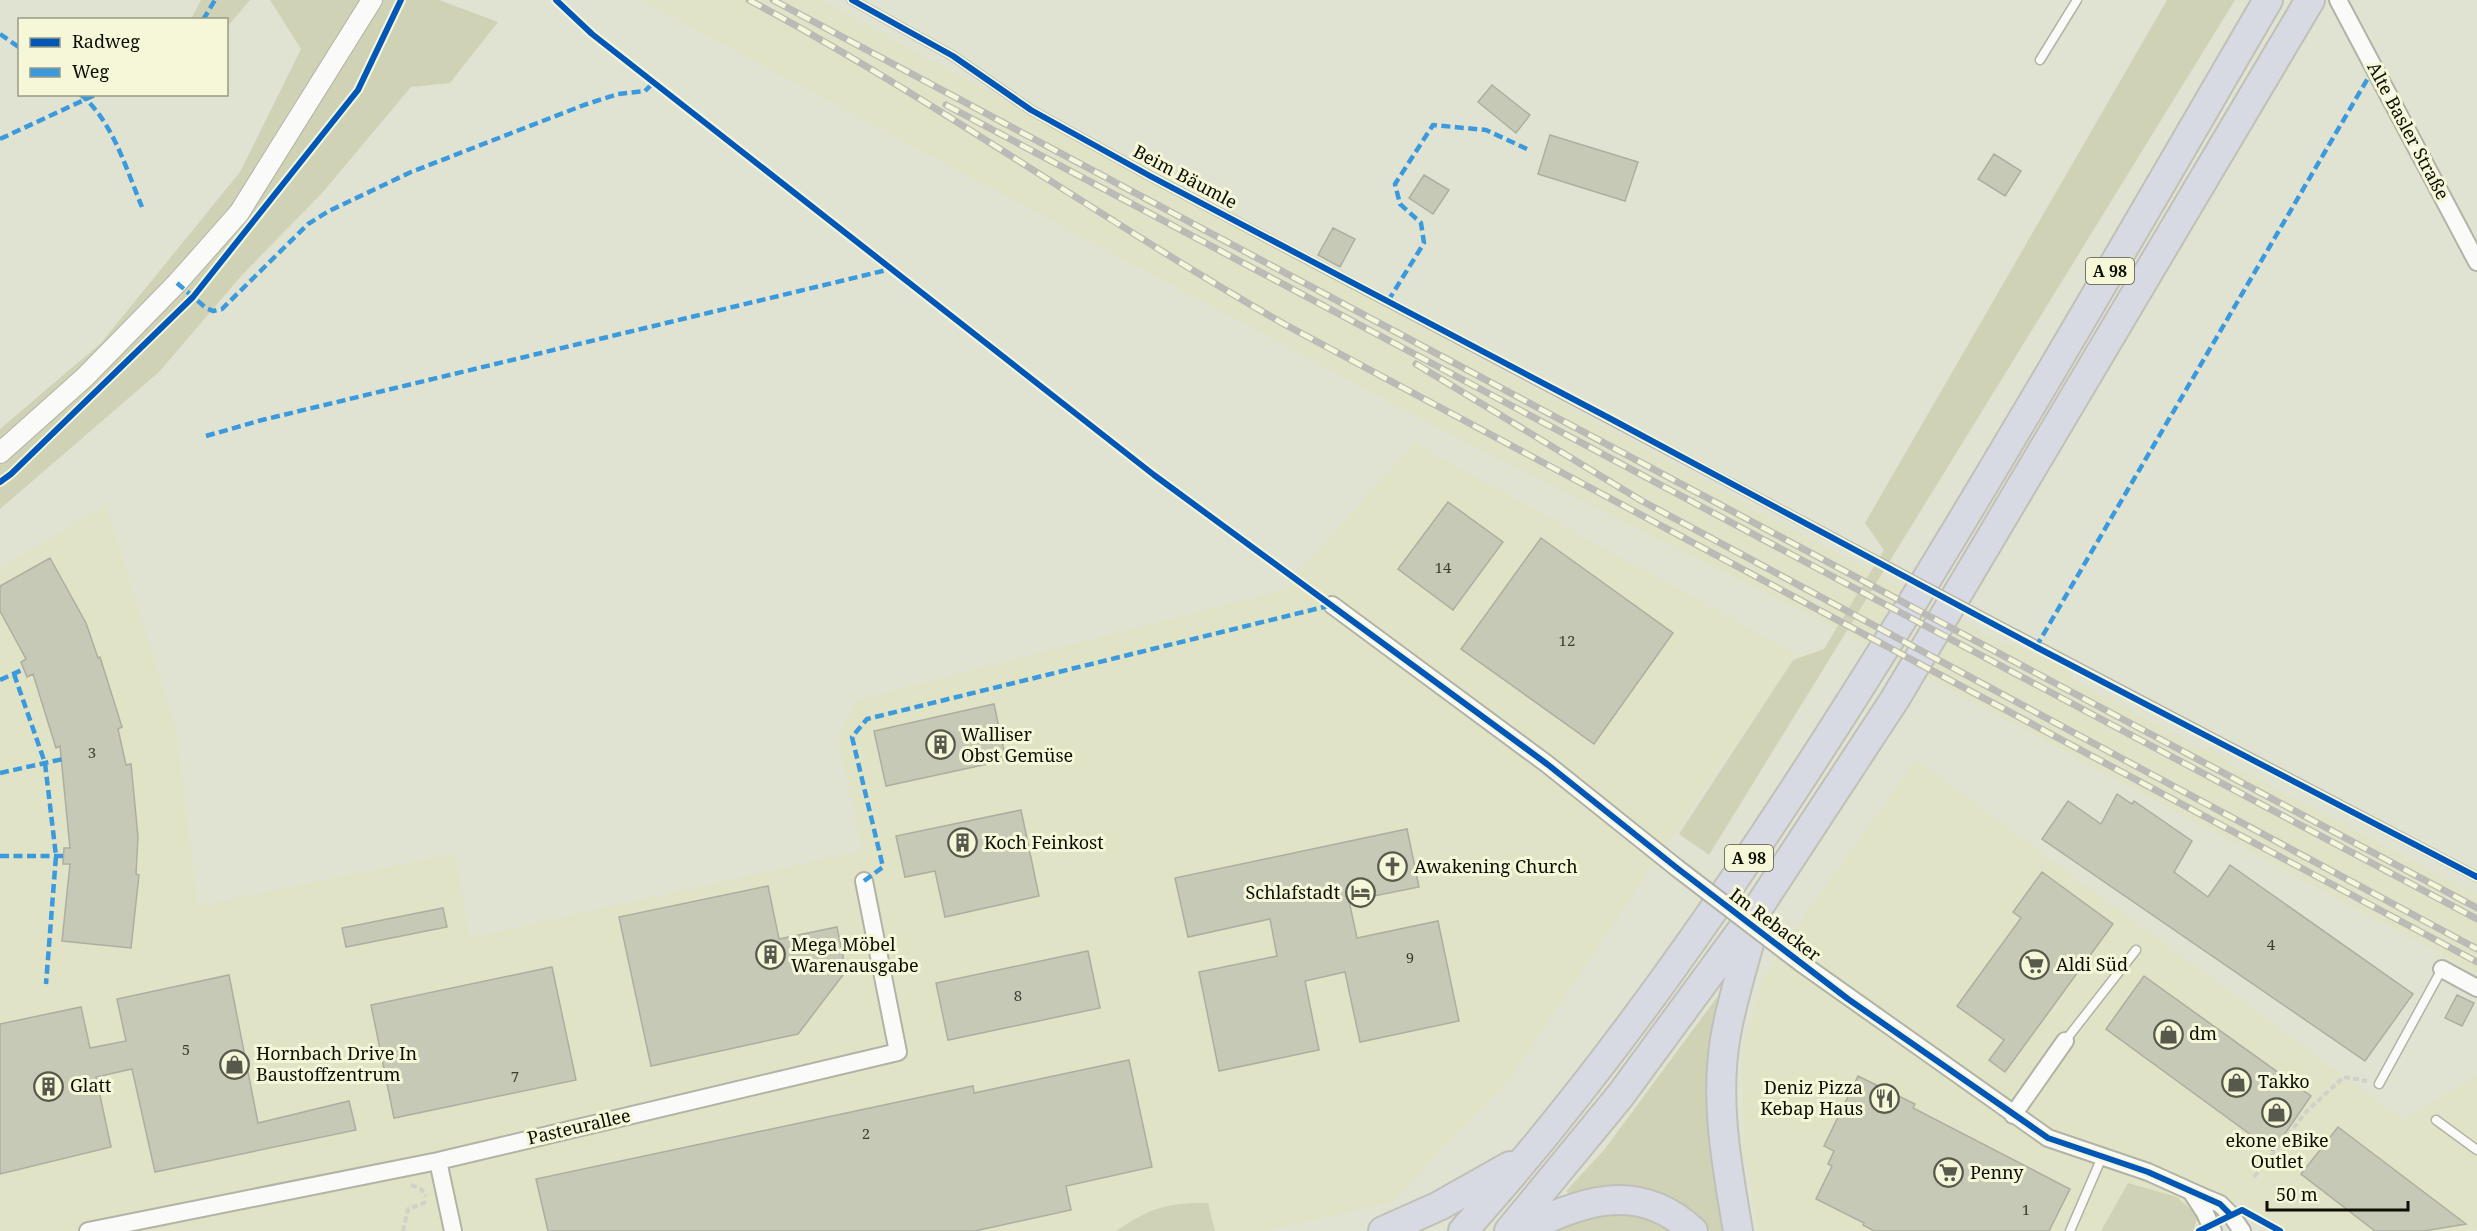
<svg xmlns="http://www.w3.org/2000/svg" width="2477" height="1231" font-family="'Noto Serif',serif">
  <rect width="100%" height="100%" fill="#e1e3d2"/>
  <path fill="#e0e3c6" d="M641,0h180l1179,642 17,4 52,24v7l132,72 5,-2 21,11 1,5 249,132v79l-638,-344 -343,-171z
    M1414,443l382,211 -291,431 -115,118 -126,28h-1264v-663l106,-63 70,223 22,178 257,-53 15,85 392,-88 -24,-113 18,-37 427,-110z
    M1916,760l487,360 74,-45v154l-14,2h-179l-44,-31 -42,22 -7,9h-433l-15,-87 -1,-93 19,-69 35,-55z"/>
  <path fill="#d0d2b5" d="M201,0h49l-23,27 -1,-7 -35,-1z
    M270,0h169l59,22 -48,61 -39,4 -88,105 -81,83 -83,97 -159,137v-80l101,-86 139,-171 61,-123z
    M2167,0h68l-526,855 -30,-21 114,-174 31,-11 60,-99 -19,-27z
    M1726,985l2,246h-18c-7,-10 -17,-18 -27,-25 -39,-26 -68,-22 -111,-9l-6,-6 38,-41z
    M2128,1183l49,14 21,19 -5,15h-92z
    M1191,1203h17l7,28h-99c29,-19 40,-25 75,-28z
    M1630,1209l47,22h-132l5,-3z"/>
  <path fill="#c7c9b7" stroke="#adaea0" stroke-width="1.5" d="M1492,85l38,30 -14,18 -38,-31z
    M1550,135l88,27 -13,39 -87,-27z
    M1994,154l27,17 -16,25 -27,-17z
    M1424,175l25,15 -16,24 -24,-16z
    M1333,228l22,11 -15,28 -22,-12z
    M1448,502l55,40 -50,68 -55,-41z
    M1541,538l132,95 -79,111 -133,-95z
    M50,558l36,65 12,35 2,-1 22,70 -4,2 8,36 5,-1 7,73 -2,37 3,1 -8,73 -69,-7 8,-77h-7l1,-16h6l-10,-102 -4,2 -23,-74 -6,3 -6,-15 5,-3 -26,-48v-25z
    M994,704l12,56 -120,26 -12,-55z
    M2117,794l15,10 2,-3 58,40 -18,31 34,25 22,-32 183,129 -48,67 -323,-222 26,-38 33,23z
    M1021,810l18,86 -94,21 -10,-46 -30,6 -9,-41z
    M1407,829l12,58 -70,14 8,37 81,-17 21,100 -99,21 -15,-70 -40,9 14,69 -100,21 -20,-99 78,-16 -7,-37 -82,18 -13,-59z
    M2042,872l71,52 -108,148 -16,-12 15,-20 -47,-34 64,-88 -8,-6z
    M768,886l11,53 58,-12 9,44 -48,63 -147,32 -32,-149z
    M443,908l4,19 -101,20 -4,-19z
    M1088,951l12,57 -152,32 -12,-57z
    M552,967l24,113 -182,38 -23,-113z
    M229,975l29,148 91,-22 7,29 -201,42 -23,-103 -36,8 15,70 -111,27v-150l81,-17 9,41 36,-7 -9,-42z
    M2144,976l167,120 -38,55 -167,-122z
    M2457,995l17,8 -12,23 -17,-8z
    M1129,1060l23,107 -86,19 5,24 -96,21h-427l-12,-52 437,-93 1,7z
    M1858,1076l57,28 -2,4 157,81 -21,42h-175l-11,-6 1,-2 -48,-24 16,-33 -4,-2 6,-13 -10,-5z
    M2338,1127l29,22 99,75 -42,7h-49l-74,-57z"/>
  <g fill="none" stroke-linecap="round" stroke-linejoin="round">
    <defs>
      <path id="service" d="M852,0l101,56 78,54 119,66 731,387
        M2040,60l37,-60
        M1996,624l481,253
        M2065,1041l71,-91
        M2379,1084l63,-115
        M2436,1120l41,30
        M2070,1231l32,-74"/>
      <path id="minor" d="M2338,0l139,262
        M1332,605l215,159 130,104
        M1801,963l247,175 100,34 60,27 12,5 11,11 11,16
        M2442,969l35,19
        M2013,1115l52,-74
        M438,1161l15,70
        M2192,1193l13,20 8,18
        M88,1231l350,-70 460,-109 -34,-171"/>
      <path id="tertiary" d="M0,453l85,-76 92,-94 62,-70 133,-213"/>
      <path id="motorway" d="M1383,1231l56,-25 71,-40
        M1463,1231c165,-184 302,-391 432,-600 128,-208 250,-420 373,-631
        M1509,1231l111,-135 138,-188 137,-209 415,-699
        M1519,1231c61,-28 116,-53 174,0
        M1738,1231c-11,-65 -24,-131 -12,-197 7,-38 19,-75 29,-112"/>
    </defs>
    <use href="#service" stroke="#b2b3a5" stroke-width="11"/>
    <use href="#minor" stroke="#b2b3a5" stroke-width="20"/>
    <use href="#tertiary" stroke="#b2b3a5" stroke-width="22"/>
    <use href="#motorway" stroke="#c0c0b8" stroke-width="32"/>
    <path stroke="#d1d1cc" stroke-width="4" stroke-dasharray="6 3" stroke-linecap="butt" d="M2254,1177l53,-66 37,-34 23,4
      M411,1185l10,4 5,7
      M403,1231l5,-22 21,-8"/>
    <use href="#service" stroke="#fafbf8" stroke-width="8"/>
    <use href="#minor" stroke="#fafbf8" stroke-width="16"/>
    <use href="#tertiary" stroke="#fafbf8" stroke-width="20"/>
    <use href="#motorway" stroke="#d8dae3" stroke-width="28"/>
    <defs>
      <path id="rail" d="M749,0c184,98 354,221 535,324l1193,638
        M773,0l1704,908
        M946,105l1531,814
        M1416,364l226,137 835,448"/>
    </defs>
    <use href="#rail" stroke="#babab6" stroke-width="7"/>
    <use href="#rail" stroke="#f5f7d8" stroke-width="4.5" stroke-dasharray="14" stroke-linecap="butt"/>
    <defs>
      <path id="service-bridge" d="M1881,563l115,61"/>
      <path id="minor-bridge" d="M1677,868l124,95"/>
    </defs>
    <use href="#service-bridge" stroke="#b2b3a5" stroke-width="11" stroke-linecap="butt"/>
    <use href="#minor-bridge" stroke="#b2b3a5" stroke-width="20" stroke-linecap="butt"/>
    <use href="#service-bridge" stroke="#fafbf8" stroke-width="8"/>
    <use href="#minor-bridge" stroke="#fafbf8" stroke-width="16"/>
    <path stroke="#3a9add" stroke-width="4.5" stroke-dasharray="9 4.5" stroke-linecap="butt" d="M203,20l12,-20
      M0,34l20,14
      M80,94c33,27 46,75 62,113
      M0,139l97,-45
      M177,283l29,25 7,3 9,-2 86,-85 21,-13 82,-39 173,-67 34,-11 27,-3 9,-9
      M1388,301l36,-58 -3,-20 -21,-19 -5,-20 38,-59 53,5 41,19
      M206,436l56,-16 629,-151
      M2036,647l339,-581
      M14,674l31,89 11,93 -10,128
      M0,680l24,-11
      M0,773l63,-14
      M0,856h63
      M864,881l19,-14 -31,-130 15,-18 465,-114"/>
    <defs>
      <path id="cycleway" d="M556,0l36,34 562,441 393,289 130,104 171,131 200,139 100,34 72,32 11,11
        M852,0l101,56 78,54 119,66 461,243 425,228 441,230
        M0,482l11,-8 182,-177 165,-207 43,-90
        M2199,1231l43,-21 38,21"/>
    </defs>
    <use href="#cycleway" stroke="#f5f7d8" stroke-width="10"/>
    <use href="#cycleway" stroke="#0057b8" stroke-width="6"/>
  </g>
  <defs>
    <symbol id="building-ring" viewBox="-11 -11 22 22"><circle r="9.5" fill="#f5f7d8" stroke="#57594c" stroke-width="1.5"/><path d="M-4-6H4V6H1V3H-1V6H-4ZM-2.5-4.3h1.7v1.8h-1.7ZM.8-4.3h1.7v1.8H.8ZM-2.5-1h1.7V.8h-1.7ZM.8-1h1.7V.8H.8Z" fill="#57594c"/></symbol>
    <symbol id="church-ring" viewBox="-11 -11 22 22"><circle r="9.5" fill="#f5f7d8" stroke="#57594c" stroke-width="1.5"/><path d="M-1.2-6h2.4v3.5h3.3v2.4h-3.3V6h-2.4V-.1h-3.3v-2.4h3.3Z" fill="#57594c"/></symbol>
    <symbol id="hotel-ring" viewBox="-11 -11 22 22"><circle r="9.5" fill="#f5f7d8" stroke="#57594c" stroke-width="1.5"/><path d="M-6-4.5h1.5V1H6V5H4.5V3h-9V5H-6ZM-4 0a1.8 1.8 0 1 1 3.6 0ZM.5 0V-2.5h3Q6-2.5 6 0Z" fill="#57594c"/></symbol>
    <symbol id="supermarket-ring" viewBox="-11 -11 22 22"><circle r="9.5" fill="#f5f7d8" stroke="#57594c" stroke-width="1.5"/><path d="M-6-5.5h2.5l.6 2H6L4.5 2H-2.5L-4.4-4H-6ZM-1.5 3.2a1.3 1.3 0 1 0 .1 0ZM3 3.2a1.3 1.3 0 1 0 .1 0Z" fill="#57594c"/></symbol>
    <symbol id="shop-ring" viewBox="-11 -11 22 22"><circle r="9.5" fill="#f5f7d8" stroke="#57594c" stroke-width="1.5"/><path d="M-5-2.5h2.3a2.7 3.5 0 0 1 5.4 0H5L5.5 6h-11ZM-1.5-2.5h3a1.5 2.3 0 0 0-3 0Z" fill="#57594c"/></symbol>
    <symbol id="restaurant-ring" viewBox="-11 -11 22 22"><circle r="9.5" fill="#f5f7d8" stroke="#57594c" stroke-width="1.5"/><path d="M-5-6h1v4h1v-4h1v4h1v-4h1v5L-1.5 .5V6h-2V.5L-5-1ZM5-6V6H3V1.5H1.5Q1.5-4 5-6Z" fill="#57594c"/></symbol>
  </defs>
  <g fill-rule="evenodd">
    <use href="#building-ring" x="924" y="728" width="33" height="33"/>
    <use href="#building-ring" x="946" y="826" width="33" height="33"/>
    <use href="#church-ring" x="1376" y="850" width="33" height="33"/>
    <use href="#hotel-ring" x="1344" y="876" width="33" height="33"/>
    <use href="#building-ring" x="754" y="938" width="33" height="33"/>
    <use href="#supermarket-ring" x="2018" y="948" width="33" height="33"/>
    <use href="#shop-ring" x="2152" y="1018" width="33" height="33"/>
    <use href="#shop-ring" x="218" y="1048" width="33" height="33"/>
    <use href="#shop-ring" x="2220" y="1066" width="33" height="33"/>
    <use href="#building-ring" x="32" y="1070" width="33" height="33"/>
    <use href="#restaurant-ring" x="1868" y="1082" width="33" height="33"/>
    <use href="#shop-ring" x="2260" y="1096" width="33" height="33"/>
    <use href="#supermarket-ring" x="1932" y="1156" width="33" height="33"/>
  </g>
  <g text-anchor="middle" stroke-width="6" stroke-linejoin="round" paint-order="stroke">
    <g font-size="15" fill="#3e3f32">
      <text x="1443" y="573">14</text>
      <text x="1567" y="646">12</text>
      <text x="92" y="758">3</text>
      <text x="2271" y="950">4</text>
      <text x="1410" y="963">9</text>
      <text x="1018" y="1001">8</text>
      <text x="186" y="1055">5</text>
      <text x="515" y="1082">7</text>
      <text x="866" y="1139">2</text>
      <text x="2026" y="1215">1</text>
    </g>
    <g fill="#f5f7d8" stroke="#535444" stroke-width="1.5">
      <rect x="2086" y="258" width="48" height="26" rx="4.5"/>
      <rect x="1725" y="845" width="48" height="26" rx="4.5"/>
    </g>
    <g font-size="16" font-weight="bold" fill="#0d0e04">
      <text x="2110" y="277">A 98</text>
      <text x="1749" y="864">A 98</text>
    </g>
    <g font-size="18" fill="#0d0e04" stroke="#f5f7d8">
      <text transform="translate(2408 131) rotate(62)" y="6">Alte Basler Straße</text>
      <text transform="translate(1185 177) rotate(28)" y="6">Beim Bäumle</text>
      <text transform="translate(1775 925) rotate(37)" y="6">Im Rebacker</text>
      <text transform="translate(579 1127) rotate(-13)" y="6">Pasteurallee</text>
    </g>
    <g font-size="18" fill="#0d0e04" stroke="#f5f7d8" text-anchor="start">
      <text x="961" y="741">Walliser<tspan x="961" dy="21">Obst Gemüse</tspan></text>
      <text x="984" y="849">Koch Feinkost</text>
      <text x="1414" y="873">Awakening Church</text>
      <text x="1340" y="899" text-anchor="end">Schlafstadt</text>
      <text x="791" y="951">Mega Möbel<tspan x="791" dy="21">Warenausgabe</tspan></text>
      <text x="2056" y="971">Aldi Süd</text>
      <text x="2189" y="1040">dm</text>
      <text x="256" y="1060">Hornbach Drive In<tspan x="256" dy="21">Baustoffzentrum</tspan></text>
      <text x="2258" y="1088">Takko</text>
      <text x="70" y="1092">Glatt</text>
      <text x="1863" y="1094" text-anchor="end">Deniz Pizza<tspan x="1863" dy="21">Kebap Haus</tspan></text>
      <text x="2277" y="1147" text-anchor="middle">ekone eBike<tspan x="2277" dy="21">Outlet</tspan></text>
      <text x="1970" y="1179">Penny</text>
    </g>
  </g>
  <rect x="18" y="18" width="210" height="78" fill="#f5f7d8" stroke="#989a83" stroke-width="1.5"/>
  <rect x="30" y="38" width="30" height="9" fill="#0057b8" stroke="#989a83" stroke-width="1.5"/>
  <text x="72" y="48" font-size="18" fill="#0d0e04">Radweg</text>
  <rect x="30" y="68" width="30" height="9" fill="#3a9add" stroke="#989a83" stroke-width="1.5"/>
  <text x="72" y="78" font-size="18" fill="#0d0e04">Weg</text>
  <path d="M2267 1201v9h141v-9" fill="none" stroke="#0d0e04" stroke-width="3"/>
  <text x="2276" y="1201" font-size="18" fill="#0d0e04" stroke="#f5f7d8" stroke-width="4.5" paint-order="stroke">50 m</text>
</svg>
